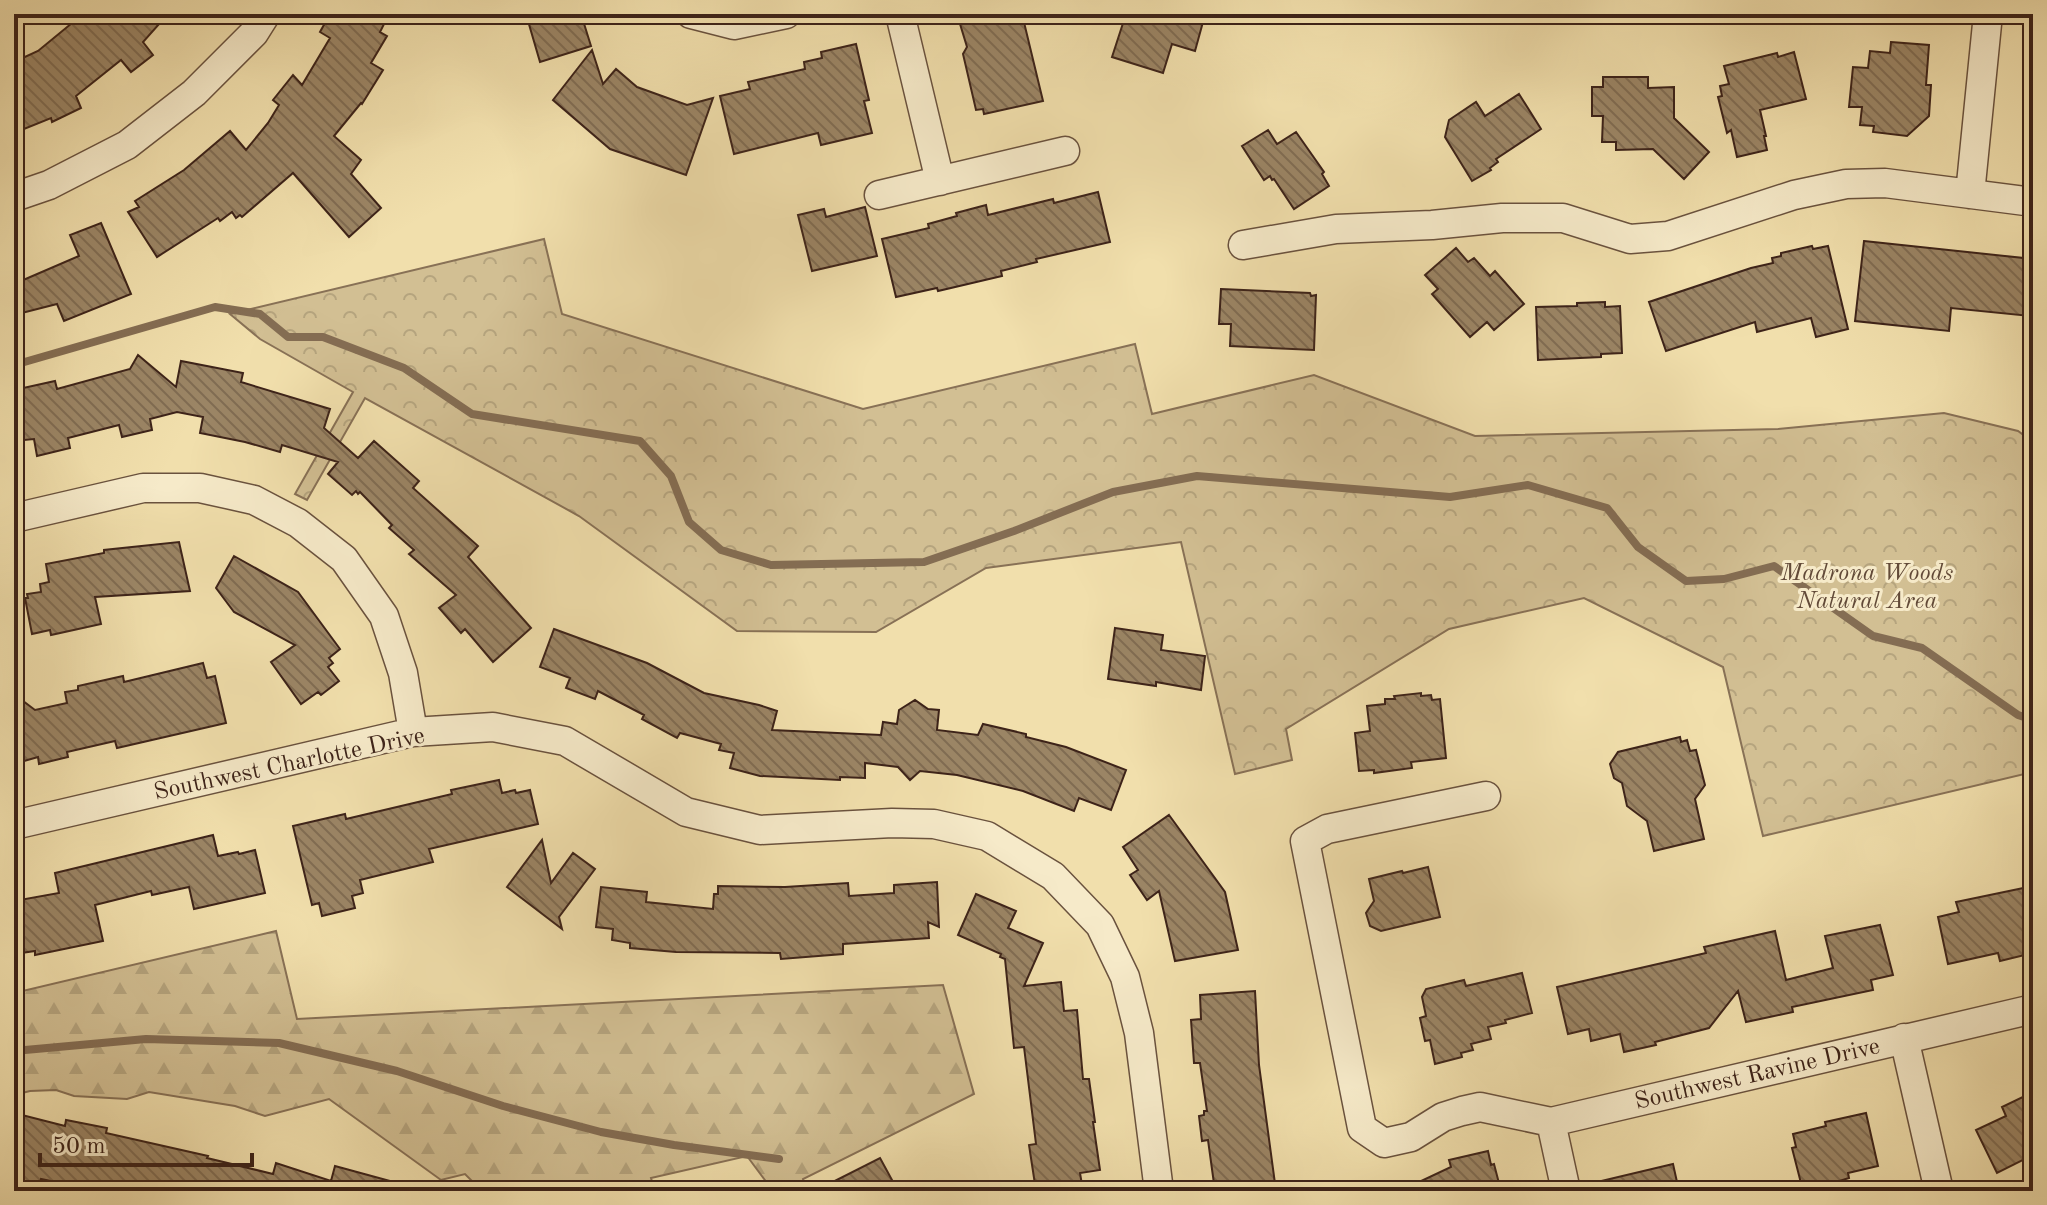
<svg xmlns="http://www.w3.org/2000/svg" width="2047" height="1205" font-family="'Old Standard TT',serif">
  <defs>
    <pattern id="forest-firs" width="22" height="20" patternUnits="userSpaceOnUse" patternTransform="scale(2)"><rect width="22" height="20" fill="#d2bf93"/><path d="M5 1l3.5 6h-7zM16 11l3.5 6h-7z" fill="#b5a47e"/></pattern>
    <pattern id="park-crowns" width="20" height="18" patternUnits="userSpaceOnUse" patternTransform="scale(2)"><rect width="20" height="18" fill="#d2bf93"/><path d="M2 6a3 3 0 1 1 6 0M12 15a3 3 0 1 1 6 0" fill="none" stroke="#b5a47e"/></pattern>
    <pattern id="building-back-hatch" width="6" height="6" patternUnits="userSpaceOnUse" patternTransform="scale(2)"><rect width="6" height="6" fill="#9b8565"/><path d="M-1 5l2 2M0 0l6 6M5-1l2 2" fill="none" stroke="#806c52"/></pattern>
  </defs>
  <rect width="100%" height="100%" fill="#f1dfac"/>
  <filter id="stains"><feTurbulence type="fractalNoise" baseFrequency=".0025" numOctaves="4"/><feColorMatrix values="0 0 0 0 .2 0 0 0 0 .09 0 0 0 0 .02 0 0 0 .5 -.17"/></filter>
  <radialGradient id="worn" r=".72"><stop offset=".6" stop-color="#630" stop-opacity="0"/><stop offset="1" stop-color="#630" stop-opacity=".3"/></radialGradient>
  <path fill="url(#forest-firs)" stroke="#887156" stroke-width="2" d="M276,931l21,88 646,-34 31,109 -171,85 2,12h-32l-26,-35 -96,22 2,7 -29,6h-142l-17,-17 -24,6 -112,-81 -64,17 -30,-10 -86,-14 -22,7 -53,-3 -18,-6 -26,1 -16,4v-102z"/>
  <path fill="url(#park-crowns)" stroke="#887156" stroke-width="2" d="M544,239l18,75 301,95 272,-65 17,70 162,-39 161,61 303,-7 166,-16 74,18 15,11v330l-270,64 -40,-169 -139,-69 -135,31 -163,100 6,31 -57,14 -54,-232 -195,26 -110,64 -139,-1 -158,-115 -214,-118 -58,102 -12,-6 58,-102 -93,-53 -30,-25z"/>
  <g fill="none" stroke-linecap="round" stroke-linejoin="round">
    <path stroke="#846d53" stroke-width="8" d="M14,365l201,-58 45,7 28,23h35l81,31 68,46 168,27 31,35 18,46 32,28 50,15 153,-3 90,-31 99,-39 84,-16 253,21 78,-12 79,23 31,39 48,34 38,-2 50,-13 99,70 49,12 96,67 15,5
      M14,1051l132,-12 133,4 118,28 106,35 98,26 73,13 105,14"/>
  </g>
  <path fill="url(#building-back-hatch)" stroke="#3d2319" stroke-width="2" d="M83,14h85l-25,28 10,13 -22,17 -10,-12 -45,36 5,12 -29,14 -1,-4 -37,15v-71l24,-11z
    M330,14h59l-9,18 7,4 -16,27 12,7 -21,34 -1,-1 -27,33 27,24 -10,14 30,34 -32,29 -56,-64 -51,44 -2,-2 -4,3 -4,-6 -12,9 -2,-3 -61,39 -29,-45 11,-5 -4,-6 49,-31 46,-39 16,19 22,-27 11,-18 -6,-5 20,-25 9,10 28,-47 -10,-6z
    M526,14h55l10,32 -51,16z
    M957,14h65l21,87 -59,13 -1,-5 -7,1 -13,-56 4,-7z
    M1126,14h51l26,8 -8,29 -23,-7 -9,29 -51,-16z
    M1891,42l38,3 -3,40h5l-2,31 -22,20 -34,-4 1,-6 -14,-1 2,-18h-13l4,-40 15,1 2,-17 20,2z
    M856,44l13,56 -5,1 8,32 -51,12 -3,-12 -84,21 -14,-58 30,-7 -2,-7 57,-13 -1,-7 18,-4 -1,-6z
    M592,50l11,34 13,-15 21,18 50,18 26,-7 -27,77 -76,-26 -57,-49z
    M1794,52l12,47 -46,11 6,26h-2l3,14 -30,7 -6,-27 -4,3 -9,-36 4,-1 -2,-10 9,-2 -5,-18 53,-13 1,4z
    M1603,77h45v11l26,-1v31l35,34 -25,27 -31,-30 -37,1v-8h-14l1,-26h-11v-29h11z
    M1519,94l22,35 -45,30 2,3 -8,6 1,2 -19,11 -27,-44 4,-17 27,-18 9,14z
    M1268,130l9,14 19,-12 28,40 -2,2 7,12 -35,23 -20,-30 -2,1 -2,-4 -6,4 -22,-34z
    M1098,192l12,50 -74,17 1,3 -36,9 1,5 -64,15 -1,-3 -41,9 -14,-58 47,-11 -1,-4 29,-8 -1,-3 30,-8 2,10 65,-16 1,4z
    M865,207l12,49 -65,15 -14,-56 26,-6 2,8z
    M101,223l30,71 -67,27 -7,-17 -43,11v-31l65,-28 -9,-21z
    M1864,241l169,18v40l-3,17 -79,-8 -2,23 -94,-10z
    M1812,246l1,3 15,-3 20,83 -32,8 -5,-19 -54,14 -2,-10 -89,29 -17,-49 102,-34 22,-5 -1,-5 9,-2v-3z
    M1456,248l12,14 6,-4 16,18 5,-5 29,33 -30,26 -7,-8 -17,15 -38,-43 6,-5 -13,-14z
    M1221,289l89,4 1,3 5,-1 -2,55 -84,-4 1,-22h-12z
    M1605,302v5l15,-1 2,47 -21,1v3l-63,3 -2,-53 41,-1v-3z
    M138,355l38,32 5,-26 62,12 -2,9 89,27 -6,19 34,30 16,-17 45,40 -6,7 65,58 -10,11 63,71 -38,34 -28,-33 -4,4 -22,-25 17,-13 -47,-41 5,-4 -25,-22 3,-3 -32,-33 -2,2 -2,-3 -4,4 -24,-21 10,-12 -56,-17 -2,7 -35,-10 -45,-9 3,-16 -26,-5 -27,7 2,11 -30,7 -3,-12 -51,13 2,10 -33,8 -3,-17 -20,2v-51l41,-9 2,8 73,-20z
    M179,542l11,49 -95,6 6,27 -50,11 -1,-5 -18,4 -7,-36h3l-1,-4 14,-2 -1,-8 9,-2 -3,-18 58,-11v-3z
    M234,556l64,36 42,57 -11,9 4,5 -5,4 11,14 -18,14 -3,-3 -17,12 -30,-42 24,-17 -61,-33 -18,-24z
    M1115,628l48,7 -2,15 44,6 -4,34 -45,-8v4l-48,-7z
    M554,629l93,34 57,30 55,12 18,6 -5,19 109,5 2,-13 14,2 2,-14 16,-10 13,9 11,1 -2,20 41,5 5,-11 43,10v3l40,10 60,23 -15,40 -32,-12 -5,13 -51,-20 -66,-16 -37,-4 -10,9 -12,-13 -33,-4v15l-25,-1v3l-80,-4 -30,-8 4,-15 -15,-3 2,-6 -41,-11 -3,5 -35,-19 2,-4 -46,-24 -3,8 -29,-11 4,-10 -30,-11z
    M203,663l4,15 8,-2 11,47 -109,25 -2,-7 -48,11 1,5 -29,7 -1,-7 -14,4 -2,-5 -8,2v-43l9,-14 12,9 32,-7 -2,-11 13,-2v-4l45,-10 1,6z
    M1421,693v3l10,-1 1,5 8,-1 6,59 -35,4 1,6 -38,5v-3l-15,1 -4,-38 15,-2 -3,-25 18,-2v-5h10l-1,-3z
    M1680,737l1,5 6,-2 3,11 6,-1 9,35 -10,14 9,40 -50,12 -7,-30 -20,-15 -5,-23 -8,-5 -4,-14 8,-12z
    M499,780l3,13 13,-3 1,3 14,-3 8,34 -109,25 4,13 -73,18 3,13 -11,3 3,12 -33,8 -3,-13 -7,2 -19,-79 52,-12 1,5 106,-25 -1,-4z
    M1169,815l56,77 13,58 -63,11 -16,-70 -12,9 -17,-25 8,-5 -15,-23z
    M213,835l5,21 20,-4 1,2 16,-4 10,43 -71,16 -5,-22 -37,8 -1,-4 -56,14 8,36 -68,14v-4l-21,3v-53l45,-8 -4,-20z
    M542,840l9,43 22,-30 22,16 -36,48 3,12 -55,-42z
    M1428,867l12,50 -59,14 -11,-5 -4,-13 8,-12 -5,-22 33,-8 1,2z
    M937,882l2,45 -11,-5 1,16 -86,6v10l-62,5 -1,-6 -104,-1 -46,-4v-5l-18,-3 1,-11 -17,-2 5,-40 46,5 -1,10 67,7 1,-15h4v-8l67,1 63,-4 1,13 45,-3v-8z
    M2033,886v67l-33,8 -2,-8 -50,11 -10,-47 21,-5 -3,-10z
    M976,894l40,17 -8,17 35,15 -19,43 37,-4 3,29 13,-1 6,69h6l6,43h-2l7,48 -20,3 3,18h-47l-7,-46 7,-1 -12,-97 -10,1 -9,-89 -5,-2 1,-3 -43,-19z
    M1880,925l13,50 -22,5 2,10 -81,17 1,5 -47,10 -8,-31 -29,37 -54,14 1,3 -32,7 -4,-18 -29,7 -2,-12 -21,5 -11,-47 149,-34 -2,-6 71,-16 11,49 47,-12 -8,-32z
    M1522,973l10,40 -27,7 1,3 -18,4 3,12 -20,5 2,6 -12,3 1,4 -27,7 -5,-24 -5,1 -5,-23 6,-2 -4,-19 4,-8 38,-9 2,6z
    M1255,991l4,74 17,126h-61l-7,-51 -6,1 -3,-25 5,-1v-4h3l-7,-48h-6l-3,-43 10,-1 -1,-24z
    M2033,1092v63l-36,18 -21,-43 30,-14 -4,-9z
    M14,1113l51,13 1,-6 41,8 -1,5 102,23 -1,2 66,16 3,-11 55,18 4,-15 66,18 -1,7h-302l-57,-12 -2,7 -25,-6z
    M1866,1113l12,53 -30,7 1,5 -10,3 -5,10h-31l-11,-43 4,-1 -3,-13 33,-8 -1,-4z
    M1488,1151l3,14 3,-1 7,27h-101l51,-24 -2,-7z
    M880,1158l18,33h-83z
    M1673,1164l6,27h-81l-1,-9z"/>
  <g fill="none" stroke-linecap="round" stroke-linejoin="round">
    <defs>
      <path id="street" d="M691,14l43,11 52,-11
        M900,14l40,167
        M1970,194l18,-180
        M879,195l186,-44
        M14,197l35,-12 78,-40 67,-52 60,-60 12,-19
        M1243,245l93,-16 96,-4 70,-7h61l67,21 38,-3 126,-41 52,-11 39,-1 148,19
        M14,518l129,-30h57l54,12 44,23 46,36 40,57 19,57 10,59
        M1486,796l-159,33 -22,12 57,287 22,15 27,-6 32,-20 19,-6 18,-4 71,15 482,-113
        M14,825l399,-93 80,-5 72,14 121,71 74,18 132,-7 42,1 53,12 66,40 47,49 25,52 14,56 20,158
        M1904,1038l35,153
        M1551,1122l15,69"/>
    </defs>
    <use href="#street" stroke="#6a523e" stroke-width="31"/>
    <use href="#street" stroke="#f6eac9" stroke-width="28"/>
  </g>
  <g text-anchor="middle" stroke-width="6" stroke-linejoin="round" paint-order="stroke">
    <g font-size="24" font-style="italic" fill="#624a38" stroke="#f6eac9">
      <text x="1867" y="580">Madrona Woods<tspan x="1867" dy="28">Natural Area</tspan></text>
    </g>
    <g font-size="24" fill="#3d2319" stroke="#f6eac9">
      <text transform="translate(289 763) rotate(-12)" y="8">Southwest Charlotte Drive</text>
      <text transform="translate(1757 1073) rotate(-13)" y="8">Southwest Ravine Drive</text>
    </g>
  </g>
  <rect width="2047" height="1205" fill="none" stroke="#f1dfac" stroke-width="48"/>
  <rect x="16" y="16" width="2015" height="1173" fill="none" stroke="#3d2319" stroke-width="4"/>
  <rect x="24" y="24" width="1999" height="1157" fill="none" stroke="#3d2319" stroke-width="2"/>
  <path d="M40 1153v12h212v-12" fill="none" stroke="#3d2319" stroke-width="4"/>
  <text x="52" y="1153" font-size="24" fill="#3d2319" stroke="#f6eac9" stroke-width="6" paint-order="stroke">50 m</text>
  <rect width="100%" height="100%" filter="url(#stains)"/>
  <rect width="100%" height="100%" fill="url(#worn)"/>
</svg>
